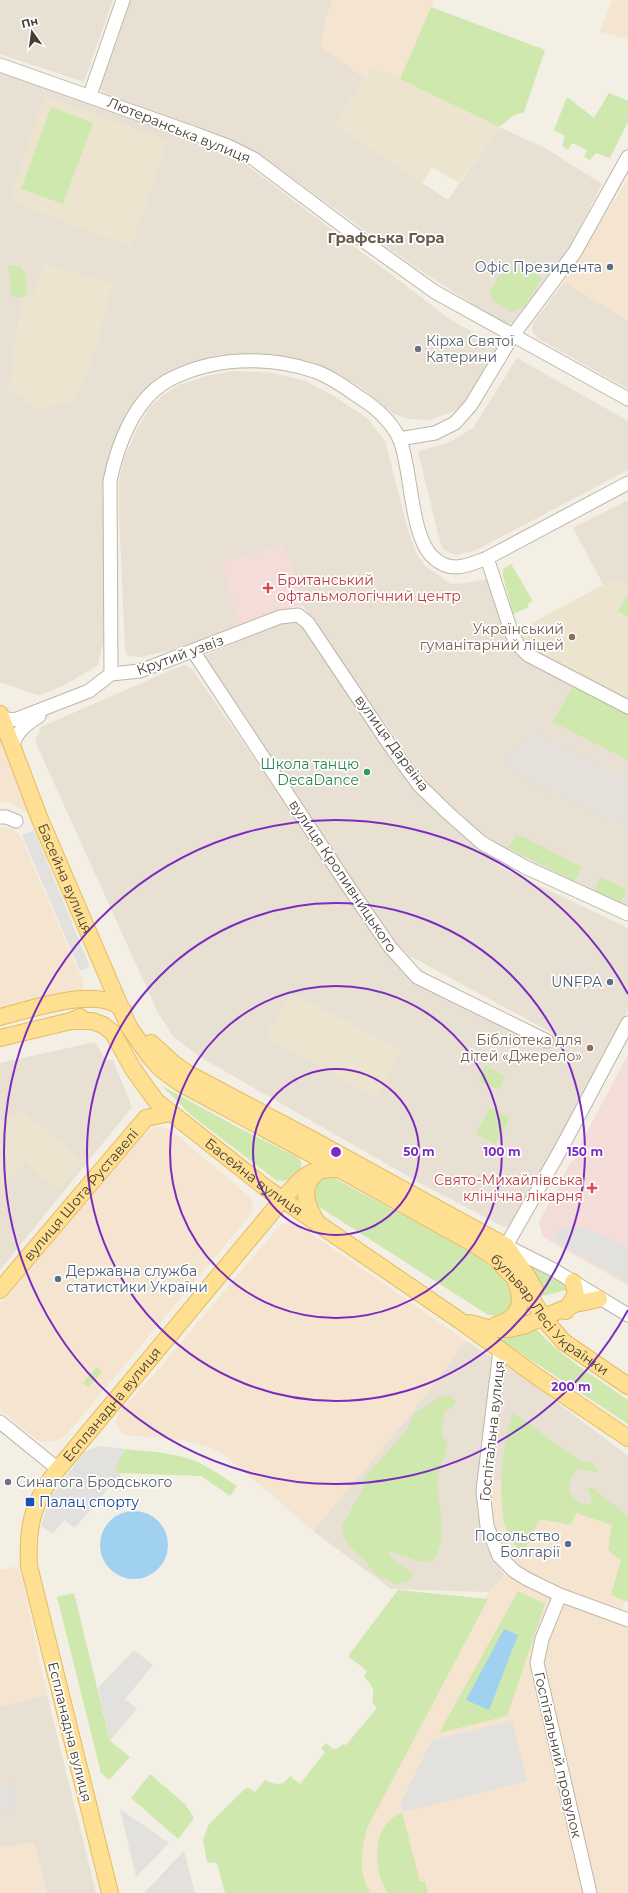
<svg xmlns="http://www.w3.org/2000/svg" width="628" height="1893" font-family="Montserrat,sans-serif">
  <rect width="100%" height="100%" fill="#f3efe5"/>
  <path fill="#e7e0d3" d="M0,0h113l-29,82 -84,-28z
    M131,0h202l-8,20 -4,27 44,31 -30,46 113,76 51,-73 48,22 55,35 -42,82 -45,57 -11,1 -89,-57 -157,-114 -155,-59 -3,-5z
    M0,73l200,71 44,19 207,157 47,26 -26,49 -6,7 -12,9 -24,9 -22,-1 -14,-5 -34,-27 -43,-23 -46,-10 -53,1 -44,16 -61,81 -8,183 -7,30 -33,20 -22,9 -6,1 -37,-13z
    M564,282l64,38v69l-91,-51 -5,-7 1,-8z
    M517,358l111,63v49l-152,80 -20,5 -12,-5 -4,-8 -22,-91 30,-8 25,-15z
    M231,371l42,2 33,8 31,17 31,21 17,22 23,89 9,25 8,11 26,18 15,-1 21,-4 24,70 13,11 104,54v195l-127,-63 -30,-20 -44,-43 -124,-177 -20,-62 -42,82 -64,23 -36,8 -13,-1 -3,-7 -6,-135v-32l4,-22 15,-33 11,-18 14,-14 16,-10 28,-9z
    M628,500v85l-12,-7 -12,8 -31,-58z
    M294,621l9,5 72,110 38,53 87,78 128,61v82l-19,39 -98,177 -7,1 -84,-44 -220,-126 -27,-21 -15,-23 -123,-272 6,-14 130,-57 15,-5 6,4 197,284 13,15 145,73 7,-7 -144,-78 -17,-16 -189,-284 77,-33z
    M95,1042l11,18h7l19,47 -132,163v-207z
    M466,1341l60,38 102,77v78l-148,-54 1,37 5,28 8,16 11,14 -16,17 -98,-3 -78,-58 99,-119z
    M47,1695l49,198h-49l-13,-51 -34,6v-142z"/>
  <path fill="#f5e5d0" d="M333,0h101l-34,79 -28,-12 -7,11 -44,-30 4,-28z
    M612,0h16v39l-28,-7z
    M628,178v142l-64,-38z
    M0,734l28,77 -2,1 -13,-8 -13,-3z
    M0,826l12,3 8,6 63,146v9l-4,4 -79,19z
    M154,1127h9l9,4 76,64 5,8 -1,10 -185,221 -11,7 -12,1 -6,-1 -38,-31v-106l146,-171z
    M288,1223l14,4 164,114 -54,71 -99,119 -60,-52 -28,-23 -14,-8 -28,-8 -57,-5 -6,-3 -4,-10 3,-10 33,-35 122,-145 7,-7z
    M490,1480h10l55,24 54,18 19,12v58l-7,21 -56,-19 -53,-30 -13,-19 -9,-32z
    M19,1566l28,129 -47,11v-136z
    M505,1575l27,14 96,39v265h-281l-12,-57 154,-244z
    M34,1842l13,51h-47v-45z"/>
  <path fill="#e5e0da" d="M533,731l95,48v49l-103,-47 -21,-20z"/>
  <path fill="#ece4cf" d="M372,67l20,8 107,52 -40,56 -27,-16 -10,16 -87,-59z
    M45,95l122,46 -36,106 -118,-45v-13z
    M43,264l69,19 -17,68 -20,51 -36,7 -31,-19 15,-98 12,1z
    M616,578l12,7v119l-104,-58 -9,-14z
    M291,993l110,56 -24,49 -112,-61z
    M24,1112l59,49 -25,30 -33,-29 -25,28v-70z"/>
  <path fill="#f4dcd8" d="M283,544l20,62 -10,1 -52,19 -20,-63z
    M628,1054v231l-85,-48 -4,-15 32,-60 7,-5 1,-6 -1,-2z"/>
  <path fill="#cee8ad" d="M431,7l114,43 -21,62 -11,4 -14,11 -99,-48z
    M609,93l19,8v21l-18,36 -14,-5 -6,7 -6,-3 3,-7 -15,-7 -4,7 -6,-4 3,-10 -11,-6 13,-33 27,21z
    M51,107l42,16 -30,81 -42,-15z
    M8,265l13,2 4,7 2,23h-15z
    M523,266l19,12 -17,28 -13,6 -20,-12 -3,-7 12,-21z
    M511,564l22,37 -6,3 2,3 -16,7 -10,-38v-7z
    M627,595h1v22l-10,-6z
    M576,681l52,26v53l-75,-38z
    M517,834l65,33 -7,14 -67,-33z
    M601,877l26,13 -8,14 -25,-13z
    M485,1066l20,10 -6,14 -21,-10z
    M162,1086l81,44 56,28c9,14 -10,26 -23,22l-84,-64z
    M490,1108l20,10 -15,26 -19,-10z
    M322,1176l10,1 139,75c13,9 54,38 37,57 -5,7 -12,7 -20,6l-175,-112 -4,-14z
    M533,1266l33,18v6l-23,6 -14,-24z
    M534,1327c27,30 61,50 94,73v24l-127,-84z
    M96,1367l6,5 -14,16 -5,-5z
    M450,1395l5,5 1,3 -5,6 -6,1 -4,25c2,2 5,5 6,8 2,6 -9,26 -9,35 -2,28 13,60 -7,84l-13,-1 -27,-9 -3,3 25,19 -2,6 -15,4 -20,-9 -10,-13 -18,-18 -5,-9 -1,-9 19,-34 5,-16 42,-47 6,-16c13,-5 22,-17 36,-18z
    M513,1413l69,49h10l7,10 -22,-3 -6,9 -2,13c6,10 11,14 22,13l1,-6 -4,-7v-3h4l36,28v86l-17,-7 10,-35 -13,-10 4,-25 -36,-12 -5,12 -31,-6 -18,36c-5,-7 -10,-14 -14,-21 -12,-24 -6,-97 5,-121z
    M125,1449c18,2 37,3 55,7 21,5 39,18 57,30l-7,10 -29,-20 -84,-3 -2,-5z
    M398,1590l90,9 -121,229c-5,20 -10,44 3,63l-2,2h-143l-8,-30 -10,-1 -4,-22 6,-16 38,-37 8,5 10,-12c11,5 17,7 25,-4l10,8 25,-32 -4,-3 5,-6 7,6 6,-1 3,-4 4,1 31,-37 -5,-6c3,-11 1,-17 -8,-25l3,-6 -19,-15z
    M518,1591l27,13 -38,112 -68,17z
    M74,1593l36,148 20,16 -21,23 -8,-7 -44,-176z
    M150,1774l35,30 9,14 -16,21 -47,-41z
    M402,1812l18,70 5,-1 3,12h-40c-14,-19 -16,-58 3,-74 3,-3 8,-5 11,-7z"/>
  <path fill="#e3e1dd" d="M34,830l56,137 -10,4 -58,-136z
    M579,1226l49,21v35l-75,-42 5,-11z
    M99,1446l26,3 -10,19 2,5 5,2 -7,5 -40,48 -11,-8 -11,14 -12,-8 9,-28 34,-46z
    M134,1650l19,15 -28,34 12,10 -27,32 -12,-53z
    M512,1720l15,61 -125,31 -2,-8 32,-64z
    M10,1783l6,25 -16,4v-26z
    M120,1809l49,34 -33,34z
    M184,1851l11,42h-51z"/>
  <path fill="#a0d1f1" d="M100 1545a34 34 0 1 1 68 0a34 34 0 1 1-68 0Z
    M504,1629l14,6 -29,75 -23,-10z"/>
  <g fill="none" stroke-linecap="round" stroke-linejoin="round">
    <defs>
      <path id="minor" d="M0,65l190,67 38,14 26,13 93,70 88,63 193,107
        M90,95l33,-95
        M399,439l36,-6 20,-10 16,-18 42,-70 62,-83 53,-95
        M487,558l25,76 6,11 10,10 100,52
        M193,651l157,238 40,58 27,30 130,64
        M111,674l-1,-193c7,-35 24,-81 57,-100 44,-24 100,-26 147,-10 16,5 32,17 45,26 16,10 33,25 41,43 12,31 10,98 34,118 17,16 35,7 53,0l141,-75
        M1,717l10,3 6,-1 72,-28 22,-17 29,-3 140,-54 18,-2 10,8 81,121 30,41 29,28 34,30 43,24 103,47
        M12,747c5,-16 13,-22 27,-31
        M0,817h6l10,4
        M506,1246l55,-97 67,-126
        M506,1246l48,24 74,45
        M500,1350l-17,141 4,35 12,30 15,15 13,8 33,16 68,25
        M0,1422l58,47
        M560,1595l-18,44 -5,24 53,230"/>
      <g id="major">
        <path id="s1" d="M0,714l39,103 90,210 21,30 11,12 19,14 159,86 133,74 23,15 29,30 25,37 15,17 64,44"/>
        <path d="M0,1017c29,-7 101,-33 123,-7"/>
        <path id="s2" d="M71,1021h21l11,4 10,8 20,36 23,32 110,87 193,132 80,58 89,60"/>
        <path d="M0,1038l71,-17 9,-4"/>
        <path d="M151,1043l22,20 14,10 126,67 193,106 23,33 6,11"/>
        <path d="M316,1173c-17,16 -9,34 2,51"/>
        <path id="s3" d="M0,1290l146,-172 24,-5"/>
        <path d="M566,1311l10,-17 -3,-12"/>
        <path d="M470,1323l21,6h18l14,-3 52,-22 24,-5"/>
        <path d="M496,1325c24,-6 29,-23 19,-45"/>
        <path id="s4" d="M110,1893l-81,-327c-2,-41 4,-65 29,-97l224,-269c20,-22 23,-31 55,-31"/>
      </g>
    </defs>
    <use href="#minor" stroke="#beb6a8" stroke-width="15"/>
    <use href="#major" stroke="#e5bc61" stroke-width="18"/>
    <use href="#minor" stroke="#fff" stroke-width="13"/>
    <use href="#major" stroke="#ffdf92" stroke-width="16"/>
  </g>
  <g fill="none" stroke="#7b2cbf" stroke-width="2">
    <circle cx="336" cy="1152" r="83"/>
    <circle cx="336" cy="1152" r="166"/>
    <circle cx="336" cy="1152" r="249"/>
    <path d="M628 1310A332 332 0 1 1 628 994"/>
  </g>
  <g fill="#5c6f8a" stroke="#fff" stroke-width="1.5">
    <circle cx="610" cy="267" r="4"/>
    <circle cx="610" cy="982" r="4"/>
    <circle cx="58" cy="1279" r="4"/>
    <circle cx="568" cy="1544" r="4"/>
  </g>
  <g fill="#6b7280" stroke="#fff" stroke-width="1.5">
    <circle cx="418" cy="349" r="4"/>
    <circle cx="8" cy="1482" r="4"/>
  </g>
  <g fill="#e0444e" stroke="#fff" stroke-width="1.5">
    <path d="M266 582h4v4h4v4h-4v4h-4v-4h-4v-4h4z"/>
    <path d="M590 1182h4v4h4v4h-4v4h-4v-4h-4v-4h4z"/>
  </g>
  <g fill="#8d6e63" stroke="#fff" stroke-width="1.5">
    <circle cx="572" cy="637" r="4"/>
    <circle cx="590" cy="1048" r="4"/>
  </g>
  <circle fill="#2e9e5b" stroke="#fff" stroke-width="1.5" cx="367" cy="772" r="4"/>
  <rect fill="#1a4fb4" stroke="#fff" stroke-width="1.5" x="25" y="1497" width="10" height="10" rx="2"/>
  <g text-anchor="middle" stroke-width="3.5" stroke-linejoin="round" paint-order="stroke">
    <g font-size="14" fill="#453f35" stroke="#fff">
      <text transform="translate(179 130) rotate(22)" y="5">Лютеранська вулиця</text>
      <text transform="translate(180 655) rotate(-20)" y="5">Крутий узвіз</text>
      <text transform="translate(392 743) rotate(54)" y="5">вулиця Дарвіна</text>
      <text transform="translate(343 876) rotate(56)" y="5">вулиця Кропивницького</text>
      <text dy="5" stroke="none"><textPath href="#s1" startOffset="177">Басейна вулиця</textPath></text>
      <text dy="5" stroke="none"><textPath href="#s2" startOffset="250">Басейна вулиця</textPath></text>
      <text dy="5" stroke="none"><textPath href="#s3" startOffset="125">вулиця Шота Руставелі</textPath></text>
      <text dy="5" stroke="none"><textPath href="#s1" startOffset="855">бульвар Лесі Українки</textPath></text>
      <text dy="5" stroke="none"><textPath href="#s4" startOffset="525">Еспланадна вулиця</textPath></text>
      <text transform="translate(492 1431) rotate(-84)" y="5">Госпітальна вулиця</text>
      <text transform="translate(70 1732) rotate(76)" y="5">Еспланадна вулиця</text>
      <text transform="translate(558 1755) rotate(77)" y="5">Госпітальний провулок</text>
    </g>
    <g font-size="14" fill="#4e5e75" stroke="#fff" text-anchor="end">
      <text x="602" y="272">Офіс Президента</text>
      <text x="602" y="987">UNFPA</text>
      <text x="66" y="1276" text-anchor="start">Державна служба<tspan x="66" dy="16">статистики України</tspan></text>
      <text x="560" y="1541">Посольство<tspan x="560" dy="16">Болгарії</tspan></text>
    </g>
    <g font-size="14" fill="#5b616d" stroke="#fff" text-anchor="start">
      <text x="426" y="346">Кірха Святої<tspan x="426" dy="16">Катерини</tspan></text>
      <text x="16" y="1487">Синагога Бродського</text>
    </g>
    <g font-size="14" fill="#be3a42" stroke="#fff" text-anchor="start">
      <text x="277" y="585">Британський<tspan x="277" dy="16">офтальмологічний центр</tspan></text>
      <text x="583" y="1185" text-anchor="end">Свято-Михайлівська<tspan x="583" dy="16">клінічна лікарня</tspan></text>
    </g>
    <g font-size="14" fill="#785e54" stroke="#fff" text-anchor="end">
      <text x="564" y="634">Український<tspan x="564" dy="16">гуманітарний ліцей</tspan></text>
      <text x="582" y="1045">Бібліотека для<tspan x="582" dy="16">дітей «Джерело»</tspan></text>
    </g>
    <g font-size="14" fill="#27864d" stroke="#fff" text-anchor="end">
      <text x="359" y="769">Школа танцю<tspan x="359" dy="16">DecaDance</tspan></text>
    </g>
    <g font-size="14" fill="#164399" stroke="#fff" text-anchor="start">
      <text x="39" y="1507">Палац спорту</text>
    </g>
    <g font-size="15" font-weight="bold" fill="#685c4c" stroke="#fff">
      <text x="386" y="243">Графська Гора</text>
    </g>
  </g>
  <circle cx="336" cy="1152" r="6" fill="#7b2cbf" stroke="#fff" stroke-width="2"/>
  <g font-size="12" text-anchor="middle" font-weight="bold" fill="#7b2cbf" stroke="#fff" stroke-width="3.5" stroke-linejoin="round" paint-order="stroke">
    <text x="419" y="1156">50 m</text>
    <text x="502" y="1156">100 m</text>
    <text x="585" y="1156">150 m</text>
    <text x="571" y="1391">200 m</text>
  </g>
  <g transform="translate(32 32) rotate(346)" stroke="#ffffff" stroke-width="3" paint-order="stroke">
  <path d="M0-3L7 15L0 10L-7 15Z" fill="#453f35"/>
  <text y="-6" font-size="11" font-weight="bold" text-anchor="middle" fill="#453f35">Пн</text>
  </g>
</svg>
